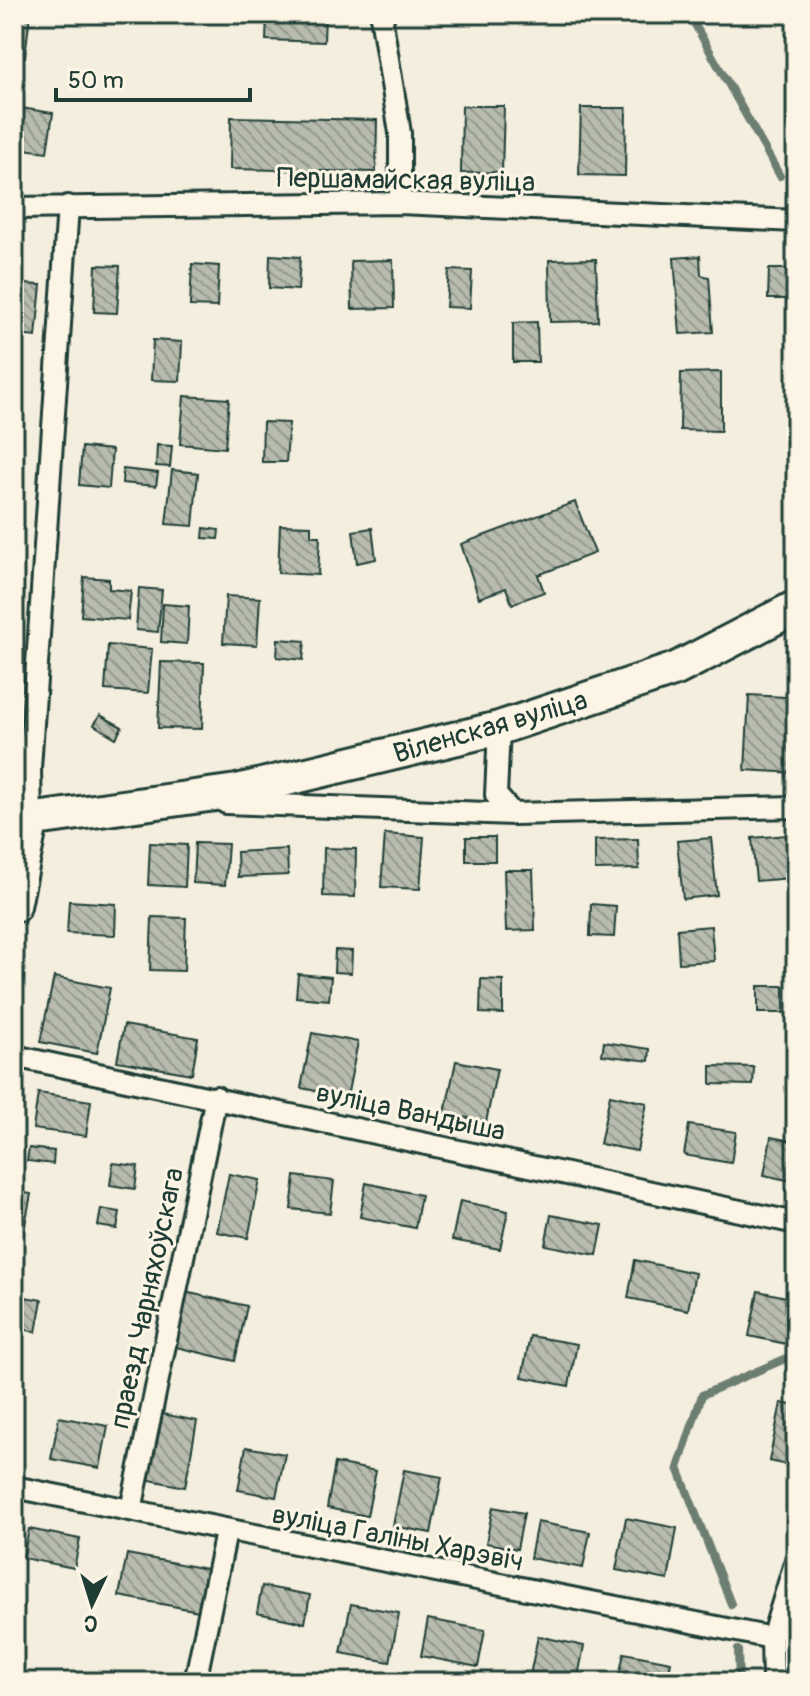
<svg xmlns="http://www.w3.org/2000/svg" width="810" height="1696" font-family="Pangolin,sans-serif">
  <defs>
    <pattern id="building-back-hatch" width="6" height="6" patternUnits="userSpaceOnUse" patternTransform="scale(2)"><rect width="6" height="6" fill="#b8bcae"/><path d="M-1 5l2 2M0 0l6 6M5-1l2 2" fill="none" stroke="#959a8e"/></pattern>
  </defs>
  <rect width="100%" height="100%" fill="#f3eede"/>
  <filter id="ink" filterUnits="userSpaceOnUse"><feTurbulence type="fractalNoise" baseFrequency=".0125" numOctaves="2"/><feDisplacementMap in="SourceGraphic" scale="16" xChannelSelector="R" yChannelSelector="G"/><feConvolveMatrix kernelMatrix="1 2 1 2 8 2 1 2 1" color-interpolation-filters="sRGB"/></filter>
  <g filter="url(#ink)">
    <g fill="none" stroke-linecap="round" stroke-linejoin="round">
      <path stroke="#6c7d72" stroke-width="8" d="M689,14l91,162
        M731,1604l-53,-136 24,-73 85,-37 9,-10
        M738,1650l1,32"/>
    </g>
    <path fill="url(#building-back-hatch)" stroke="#1f3d34" stroke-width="2" d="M14,14h16l-5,43 -11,-1z
      M267,14h58l-1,28 -58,-2z
      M462,106h42l-2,66 -41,1z
      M21,108l32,5 -6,39 -33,-4z
      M581,108h45l-1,68 -46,-1z
      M231,117l146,3 -1,52 -146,-3z
      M270,255l30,2 -2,33 -29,-2z
      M700,256l1,19 8,2 4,55 -33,2 -6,-76z
      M596,259l2,62 -48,1 -1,-62z
      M393,260l1,48 -42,1 -1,-48z
      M192,264l27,2 -2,41 -27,-1z
      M96,265l24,1 -3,47 -23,-1z
      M769,269h27v30h-28z
      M449,270l23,1 -2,37 -24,-1z
      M24,284l17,1 -5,52 -17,-2z
      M537,322l1,40h-25v-39z
      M153,340l29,2 -2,39 -29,-1z
      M721,372v59l-41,-1 1,-57z
      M184,396l45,3 -4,49 -45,-4z
      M263,422l26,1 -3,39h-24z
      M14,429l8,1 -2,27h-6z
      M157,445l15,1 -2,21 -14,-1z
      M82,447l30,3 -3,38 -30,-3z
      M123,469l35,4 -2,13 -34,-3z
      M172,470l26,3 -5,53 -27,-2z
      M575,502l20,51 -57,22 6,17 -32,12 -6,-16 -27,10 -18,-54z
      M280,525l31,1v10h9l-2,39 -40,-2z
      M204,528l15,2 -1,9 -15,-1z
      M372,528l4,31 -19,4 -4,-32z
      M84,577l25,2v10l22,2 -3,29 -47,-4z
      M139,588l23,2 -4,42 -22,-2z
      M226,596l34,2 -3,47 -34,-2z
      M163,604l26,2 -2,38 -26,-2z
      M278,639l27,2 -2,19 -26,-3z
      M108,645l44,4 -4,44 -43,-3z
      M161,662l43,1 -2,66 -44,-1z
      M787,685l9,1v87l-51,-3 4,-75 37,2z
      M100,715l22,12 -6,11 -22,-13z
      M385,834l39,3 -4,52 -39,-2z
      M787,835l4,43 -35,3 -4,-43z
      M466,837h29v24h-29z
      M711,838l6,57 -34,4 -6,-58z
      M638,839l1,30 -44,1v-30z
      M150,843l37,2 -2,42 -37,-2z
      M195,843l33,1 -3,41 -32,-2z
      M324,848l32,1 -1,48 -32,-1z
      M287,849l1,26 -50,2 -1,-25z
      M504,870h29l2,60 -29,1z
      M69,901l47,3 -1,31 -48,-2z
      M591,904l25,2 -2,31 -24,-1z
      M152,917l34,1 -2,53 -34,-1z
      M711,926l3,35 -35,2 -2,-34z
      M335,950l17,1 -1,22 -17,-1z
      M298,974l33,3 -2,23 -33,-3z
      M54,977l56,11 -13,65 -57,-11z
      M481,979l22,1v34l-23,-1z
      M758,986h26v27h-26z
      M124,1025l74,13 -6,36 -75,-13z
      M312,1033l46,9 -11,55 -46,-9z
      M604,1042l46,7 -1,12 -47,-6z
      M456,1061l41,8 -11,53 -41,-9z
      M711,1066l43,1 -1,18 -42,-1z
      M38,1093l53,8 -5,35 -53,-7z
      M610,1095l37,8 -10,48 -37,-7z
      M689,1125l47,7 -5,31 -47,-8z
      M771,1137l25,5v40l-32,-7z
      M29,1148l25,3 -1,13 -26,-3z
      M113,1163l25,3 -3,23 -25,-4z
      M229,1174l31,6 -12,58 -31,-6z
      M295,1176l39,5 -4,32 -39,-4z
      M366,1183l55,12 -6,33 -55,-11z
      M14,1191l17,3 -9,47 -8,-1z
      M460,1201l48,10 -8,38 -48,-9z
      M101,1209l19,3 -3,17 -19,-3z
      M551,1215l52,10 -6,30 -52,-10z
      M635,1260l60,13 -7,37 -60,-12z
      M758,1291l38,8 -5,46 -42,-9z
      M185,1292l62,14 -12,55 -63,-15z
      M14,1295l28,5 -6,32 -22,-5z
      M530,1336l47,8 -8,42 -47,-9z
      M781,1403l15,3v61l-27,-6z
      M158,1413l39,8 -12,66 -40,-8z
      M59,1417l49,9 -8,42 -49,-9z
      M246,1447l39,7 -9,43 -38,-7z
      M335,1463l41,8 -9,45 -40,-8z
      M404,1470l38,7 -11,56 -38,-7z
      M493,1507l31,6 -7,36 -31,-6z
      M626,1518l51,10 -9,52 -52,-10z
      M537,1522l53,10 -7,36 -53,-10z
      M29,1529l51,10 -6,29 -51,-10z
      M127,1554l85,16 -8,42 -85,-16z
      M262,1586l48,9 -5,28 -48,-10z
      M351,1604l48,9 -9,49 -49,-9z
      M428,1619l57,11 -7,37 -57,-11z
      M538,1636l46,10 -7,36 -48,-2z
      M624,1653l47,9 -4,20h-49z"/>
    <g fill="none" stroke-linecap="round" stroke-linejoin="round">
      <defs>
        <path id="minor" d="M384,14l-2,8 18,111v70
          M14,208l386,-5 396,18
          M499,728l-3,67 17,19
          M226,803l287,11 283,-7
          M31,822l-1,-54 38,-562
          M14,1056l782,167
          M14,1487l758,151
          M131,1510l85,-413
          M195,1682l31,-150
          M773,1682l-1,-44 24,-78"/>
        <path id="primary" d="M14,822l223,-31 262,-63 177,-59 120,-62
          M14,906l17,-84"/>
      </defs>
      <use href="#minor" stroke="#1f3d34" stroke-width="26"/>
      <use href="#primary" stroke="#1f3d34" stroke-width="38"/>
      <use href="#minor" stroke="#fcf5e5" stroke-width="20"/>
      <use href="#primary" stroke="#fcf5e5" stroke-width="32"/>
    </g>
  </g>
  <g text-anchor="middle" stroke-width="6" stroke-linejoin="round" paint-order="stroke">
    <g font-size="28" fill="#1f3d34" stroke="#fcf5e5">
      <text transform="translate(406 179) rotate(1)" y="10">Першамайская вуліца</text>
      <text transform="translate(490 726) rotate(-16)" y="10">Віленская вуліца</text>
      <text transform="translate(411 1111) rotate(12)" y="10">вуліца Вандыша</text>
      <text transform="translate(146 1298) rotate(-78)" y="10">праезд Чарняхоўскага</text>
      <text transform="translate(398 1537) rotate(11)" y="10">вуліца Галіны Харэвіч</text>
    </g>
  </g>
  <rect width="810" height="1696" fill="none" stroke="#fcf5e5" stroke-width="48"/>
  <rect x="24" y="24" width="762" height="1648" fill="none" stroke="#1f3d34" stroke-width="3" filter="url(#ink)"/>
  <g transform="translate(92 1604) rotate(184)" stroke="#fcf5e5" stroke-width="6" paint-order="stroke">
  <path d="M0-6L14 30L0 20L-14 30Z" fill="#1f3d34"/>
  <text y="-12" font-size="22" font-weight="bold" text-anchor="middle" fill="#1f3d34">С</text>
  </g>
  <path d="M56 88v12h194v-12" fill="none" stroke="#1f3d34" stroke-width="4"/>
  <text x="68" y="88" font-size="24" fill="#1f3d34" stroke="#fcf5e5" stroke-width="6" paint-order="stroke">50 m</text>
</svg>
